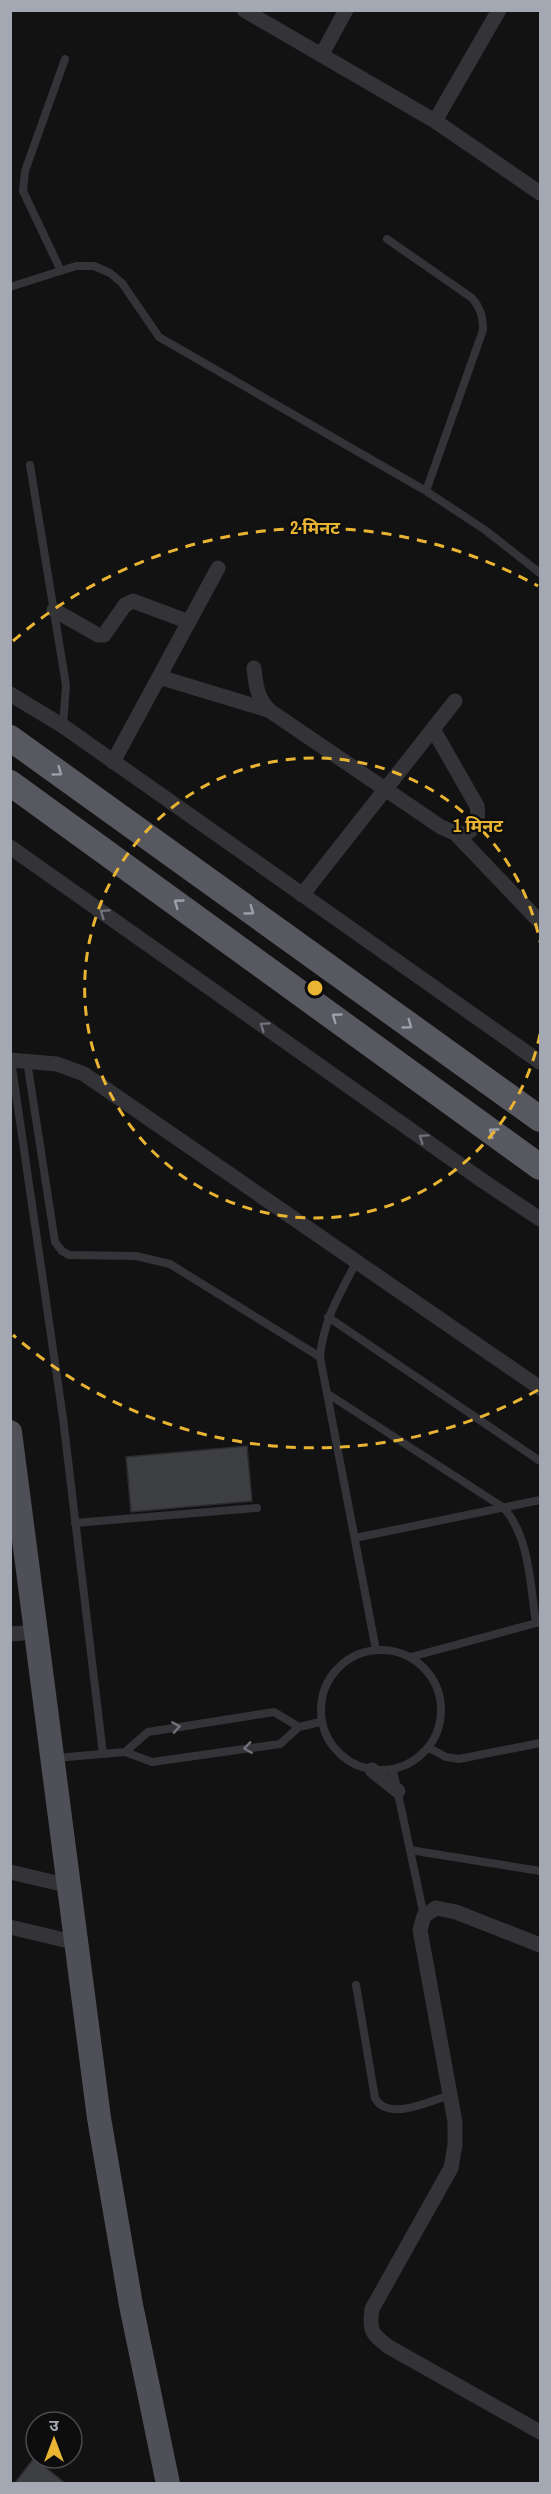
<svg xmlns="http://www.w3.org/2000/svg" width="551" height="2494" font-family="'Archivo Narrow','Noto Sans Devanagari',sans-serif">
  <rect width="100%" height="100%" fill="#121213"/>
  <path fill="#3e3f43" stroke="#2c2c2f" stroke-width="1.5" d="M247,1446l5,55 -121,11 -5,-55z
    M34,2458l32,26h-52z"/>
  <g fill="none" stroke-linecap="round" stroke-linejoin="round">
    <path stroke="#333338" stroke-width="8" d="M387,239l85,59c9,11 11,19 11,32l-57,161
      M61,271l-38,-80 2,-20 40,-112
      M10,287l66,-21h18l16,7 12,10 37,54 267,154 59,39 55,43
      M30,465l36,220 -3,41
      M11,1060l52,358 40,336
      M27,1061l28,181 7,9 7,4 67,1 34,8 150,93
      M357,1261c-17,32 -34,60 -37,96l56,293
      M328,1317l212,144
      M328,1394l176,114c26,30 26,77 32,115
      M75,1523l182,-15
      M355,1538l185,-38
      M321 1710a60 60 0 1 1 120 0a60 60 0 1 1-120 0Z
      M411,1657l129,-35
      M429,1748l17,9 13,2 81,-16
      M125,1752l23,-20 126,-20 25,15
      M56,1758l69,-6 27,10 128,-18 19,-17 21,-5
      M393,1770l31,146
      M410,1850l130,21
      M356,1985l19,113c12,24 55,3 75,-3"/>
    <path stroke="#333338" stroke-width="15" d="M244,10l191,111 105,72
      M322,54l24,-44
      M435,121l64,-111
      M54,610l44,25h6l21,-30 8,-4 56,21
      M254,668c2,18 3,30 16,43l171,116 14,6 11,1c11,-8 13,-14 11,-28l-44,-77
      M159,677l109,33
      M10,694l53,32 477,336
      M113,762l105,-194
      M455,833l84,88
      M10,847l473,334 57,38
      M302,895l153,-194
      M10,1060l47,4 27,10 456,314
      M10,1634l27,-2
      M372,1770l26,21
      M10,1872l60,14
      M10,1927l67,16
      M540,1945l-84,-33 -20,-4 -12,8 -4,14 35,192v23l-4,23 -79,141c-3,21 -1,25 17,38l151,85"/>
    <path stroke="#4f5057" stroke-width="24" d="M10,1432l89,686 32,187 37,179"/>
    <path stroke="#575860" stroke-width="26" d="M10,738l530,381
      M10,783l530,384"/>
  </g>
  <defs><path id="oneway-chevron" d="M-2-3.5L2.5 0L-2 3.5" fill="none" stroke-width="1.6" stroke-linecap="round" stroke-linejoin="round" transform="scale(1.5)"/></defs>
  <g stroke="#9ba0ab">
    <use href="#oneway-chevron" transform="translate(58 772) rotate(36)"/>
    <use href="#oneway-chevron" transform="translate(178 903) rotate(-144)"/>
    <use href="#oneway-chevron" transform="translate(250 911) rotate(36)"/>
    <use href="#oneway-chevron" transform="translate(336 1017) rotate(-144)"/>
    <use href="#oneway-chevron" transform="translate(408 1025) rotate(36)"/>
    <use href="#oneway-chevron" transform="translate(493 1132) rotate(-144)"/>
  </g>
  <g stroke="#71737c">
    <use href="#oneway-chevron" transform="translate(104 913) rotate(-145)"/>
    <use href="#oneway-chevron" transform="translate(264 1026) rotate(-145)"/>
    <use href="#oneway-chevron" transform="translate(423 1138) rotate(-145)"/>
    <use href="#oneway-chevron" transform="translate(176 1727) rotate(-9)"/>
    <use href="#oneway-chevron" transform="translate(248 1748) rotate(172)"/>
  </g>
  <g fill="none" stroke="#eab433" stroke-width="3" stroke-dasharray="10 8">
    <path d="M540 1034A230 230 0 1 1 540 942"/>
    <path d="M538 1390A460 460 0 0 1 13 1335M13 641A460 460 0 0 1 538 586"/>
  </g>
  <circle cx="315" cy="988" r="9" fill="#eab433" stroke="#0d0d0e" stroke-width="3"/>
  <g font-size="18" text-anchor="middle" font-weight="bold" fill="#eab433" stroke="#0d0d0e" stroke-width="4.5" stroke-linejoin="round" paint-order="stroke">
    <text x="315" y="534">2 मिनट</text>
    <text x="478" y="832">1 मिनट</text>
  </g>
  <rect width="551" height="2494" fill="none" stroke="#a3a8b3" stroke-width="24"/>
  <g transform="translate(54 2440)"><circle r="28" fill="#0d0d0e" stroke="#494b50" stroke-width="1.5"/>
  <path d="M0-4.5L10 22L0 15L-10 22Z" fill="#eab433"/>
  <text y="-9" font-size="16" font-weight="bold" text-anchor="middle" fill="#a3a8b3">उ</text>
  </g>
</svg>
